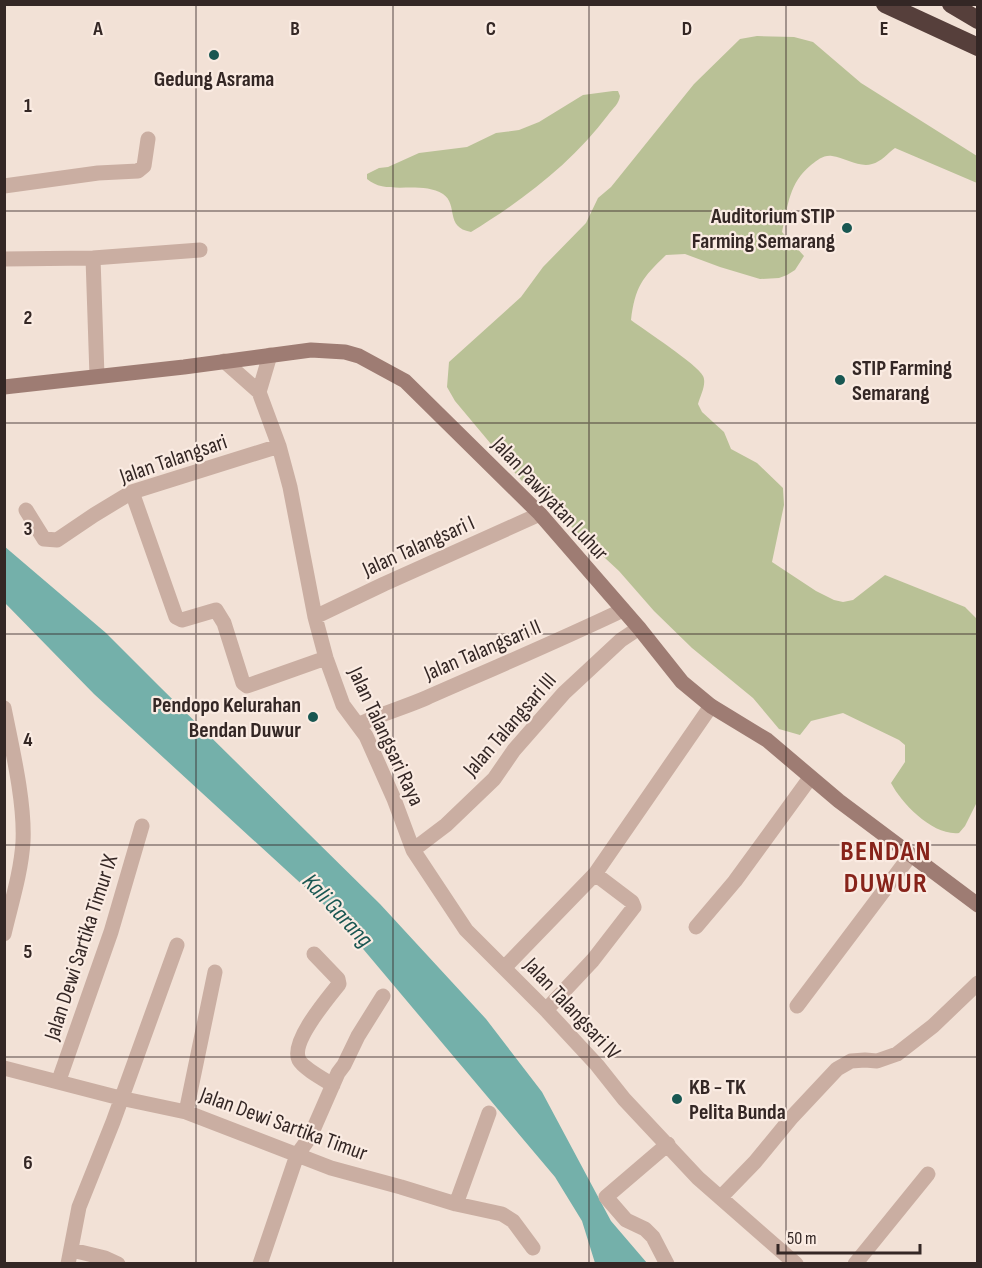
<svg xmlns="http://www.w3.org/2000/svg" width="982" height="1268" font-family="'Sofia Sans Condensed',sans-serif">
  <rect width="100%" height="100%" fill="#f2e1d6"/>
  <path fill="#b9c196" d="M757,36l37,1 19,5 48,41 116,73v27l-82,-35c-7,5 -14,14 -23,16 -12,4 -27,-6 -40,-8 -9,-1 -14,4 -21,9 -22,18 -23,40 -29,67l22,24 -9,14 -8,5 -8,3 -19,1 -40,-12 -35,-13 -19,1c-24,23 -31,32 -35,65 13,10 66,44 72,56 4,8 -3,20 -5,28l4,8 22,20 7,17 26,14 26,25 1,17 -12,57 44,29 18,9 9,2 10,-2 32,-25 80,32 12,12v183l-12,24 -6,7c-26,3 -57,-29 -68,-50l14,-21v-17l-6,-5 -56,-27 -32,8 -11,14 -21,-6 -26,-31 -61,-50 -38,-37 -35,-40 -98,-91 -66,-79 -8,-14 2,-25 72,-65 22,-30 43,-44 12,-25 13,-11 83,-103 46,-45z
    M613,91h5l2,5c-1,8 -7,12 -12,19 -35,47 -86,86 -137,117 -27,-5 -12,-27 -28,-38 -23,-14 -57,2 -76,-15v-5l12,-6 9,-1 31,-14 48,-6 29,-14 23,-3 20,-8 44,-27z"/>
  <path fill="#74b0aa" d="M4,546l102,87 53,53 221,218 106,115 56,73 69,129 36,42h-52l-13,-42 -27,-44 -223,-265 -238,-218 -89,-91z"/>
  <g fill="none" stroke-linecap="round" stroke-linejoin="round">
    <path stroke="#caaea2" stroke-width="15" d="M4,186l94,-13 40,-2 6,-5 4,-27
      M93,258l4,118
      M4,259l89,-1 107,-8
      M224,361l35,31 20,54 11,41 25,130 11,41 17,47 23,31 28,63 19,51 53,80 38,38
      M259,392l11,-37
      M132,492l44,125 6,3 34,-10 8,13 19,60 4,3 79,-28
      M26,510l18,29 13,1 37,-25 38,-23 147,-46
      M315,617l69,-33 156,-70
      M711,706l-116,168 -91,94 42,42 51,55 27,34 74,79 98,86
      M4,708c8,40 21,94 19,134 -2,31 -12,62 -19,92
      M358,725c22,-11 45,-17 68,-27 66,-29 132,-57 197,-88
      M413,850l33,-25 48,-46 20,-29 50,-57 57,-53 18,-12
      M696,927l39,-46 75,-103
      M314,954l24,25 1,5c-11,14 -49,58 -40,76 4,8 26,20 34,25
      M797,1006l113,-150
      M546,1010l47,-50 41,-53 -2,-5 -37,-28
      M4,1068l116,30 66,14 145,56 70,19 55,17 46,10 11,7 20,27
      M59,1080l52,-148 31,-106
      M186,1112l29,-140
      M721,1197l34,-35 37,-45 45,-48 14,-8 14,-1 12,1 20,-7 36,-28 45,-43
      M456,1204l33,-91
      M72,1250l33,8 13,6
      M68,1264l11,-57 34,-85 64,-177
      M260,1264l37,-109 13,-18 28,-64 6,-8 14,-29 25,-40
      M667,1264l-14,-27 -8,-8 -19,-9 -20,-23 62,-53
      M855,1264l73,-90"/>
    <path stroke="#9e7c73" stroke-width="15" d="M4,387l180,-20 127,-17 34,2 14,4 46,25 135,133 99,114 43,54 29,24 56,34 72,61 139,104"/>
    <path stroke="#563f3b" stroke-width="18" d="M885,4l93,43
      M951,4l27,16"/>
  </g>
  <path fill="none" stroke="#342725" stroke-width="1.5" stroke-opacity="0.55" d="M196,4v1260M393,4v1260M589,4v1260M786,4v1260M4,211h974M4,423h974M4,634h974M4,845h974M4,1057h974"/>
  <g fill="#195752" stroke="#faebe2" stroke-width="2">
    <circle cx="214" cy="55" r="6"/>
    <circle cx="847" cy="228" r="6"/>
    <circle cx="840" cy="380" r="6"/>
    <circle cx="313" cy="717" r="6"/>
    <circle cx="677" cy="1099" r="6"/>
  </g>
  <g text-anchor="middle" stroke-width="4.5" stroke-linejoin="round" paint-order="stroke">
    <g font-size="22" font-weight="bold" fill="#342725" stroke="#faebe2" text-anchor="end">
      <text x="214" y="86" text-anchor="middle">Gedung Asrama</text>
      <text x="835" y="223">Auditorium STIP<tspan x="835" dy="25">Farming Semarang</tspan></text>
      <text x="852" y="375" text-anchor="start">STIP Farming<tspan x="852" dy="25">Semarang</tspan></text>
      <text x="301" y="712">Pendopo Kelurahan<tspan x="301" dy="25">Bendan Duwur</tspan></text>
      <text x="689" y="1094" text-anchor="start">KB - TK<tspan x="689" dy="25">Pelita Bunda</tspan></text>
    </g>
    <g font-size="22" fill="#342725" stroke="#faebe2">
      <text transform="translate(173 458) rotate(-19)" y="8">Jalan Talangsari</text>
      <text transform="translate(551 498) rotate(47)" y="8">Jalan Pawiyatan Luhur</text>
      <text transform="translate(418 545) rotate(-24)" y="8">Jalan Talangsari I</text>
      <text transform="translate(482 649) rotate(-23)" y="8">Jalan Talangsari II</text>
      <text transform="translate(509 724) rotate(-49)" y="8">Jalan Talangsari III</text>
      <text transform="translate(387 736) rotate(65)" y="8">Jalan Talangsari Raya</text>
      <text transform="translate(80 947) rotate(-72)" y="8">Jalan Dewi Sartika Timur IX</text>
      <text transform="translate(573 1008) rotate(47)" y="8">Jalan Talangsari IV</text>
      <text transform="translate(284 1123) rotate(20)" y="8">Jalan Dewi Sartika Timur</text>
    </g>
    <g font-size="24" font-style="italic" fill="#195752" stroke="#faebe2">
      <text transform="translate(338 910) rotate(47)" y="8">Kali Garang</text>
    </g>
    <g font-size="28" font-weight="bold" letter-spacing="1.5" fill="#87231a" stroke="#faebe2">
      <text x="886" y="860">BENDAN<tspan x="886" dy="32">DUWUR</tspan></text>
    </g>
  </g>
  <g font-size="20" text-anchor="middle" font-weight="bold" fill="#342725" stroke="#faebe2" stroke-width="4.5" stroke-linejoin="round" paint-order="stroke">
    <text x="98" y="35">A</text>
    <text x="295" y="35">B</text>
    <text x="491" y="35">C</text>
    <text x="687" y="35">D</text>
    <text x="884" y="35">E</text>
    <text x="28" y="112">1</text>
    <text x="28" y="324">2</text>
    <text x="28" y="535">3</text>
    <text x="28" y="746">4</text>
    <text x="28" y="958">5</text>
    <text x="28" y="1169">6</text>
  </g>
  <rect width="982" height="1268" fill="none" stroke="#342725" stroke-width="12"/>
  <path d="M778 1244v9h142v-9" fill="none" stroke="#342725" stroke-width="3"/>
  <text x="787" y="1244" font-size="18" fill="#342725" stroke="#faebe2" stroke-width="4.5" paint-order="stroke">50 m</text>
</svg>
